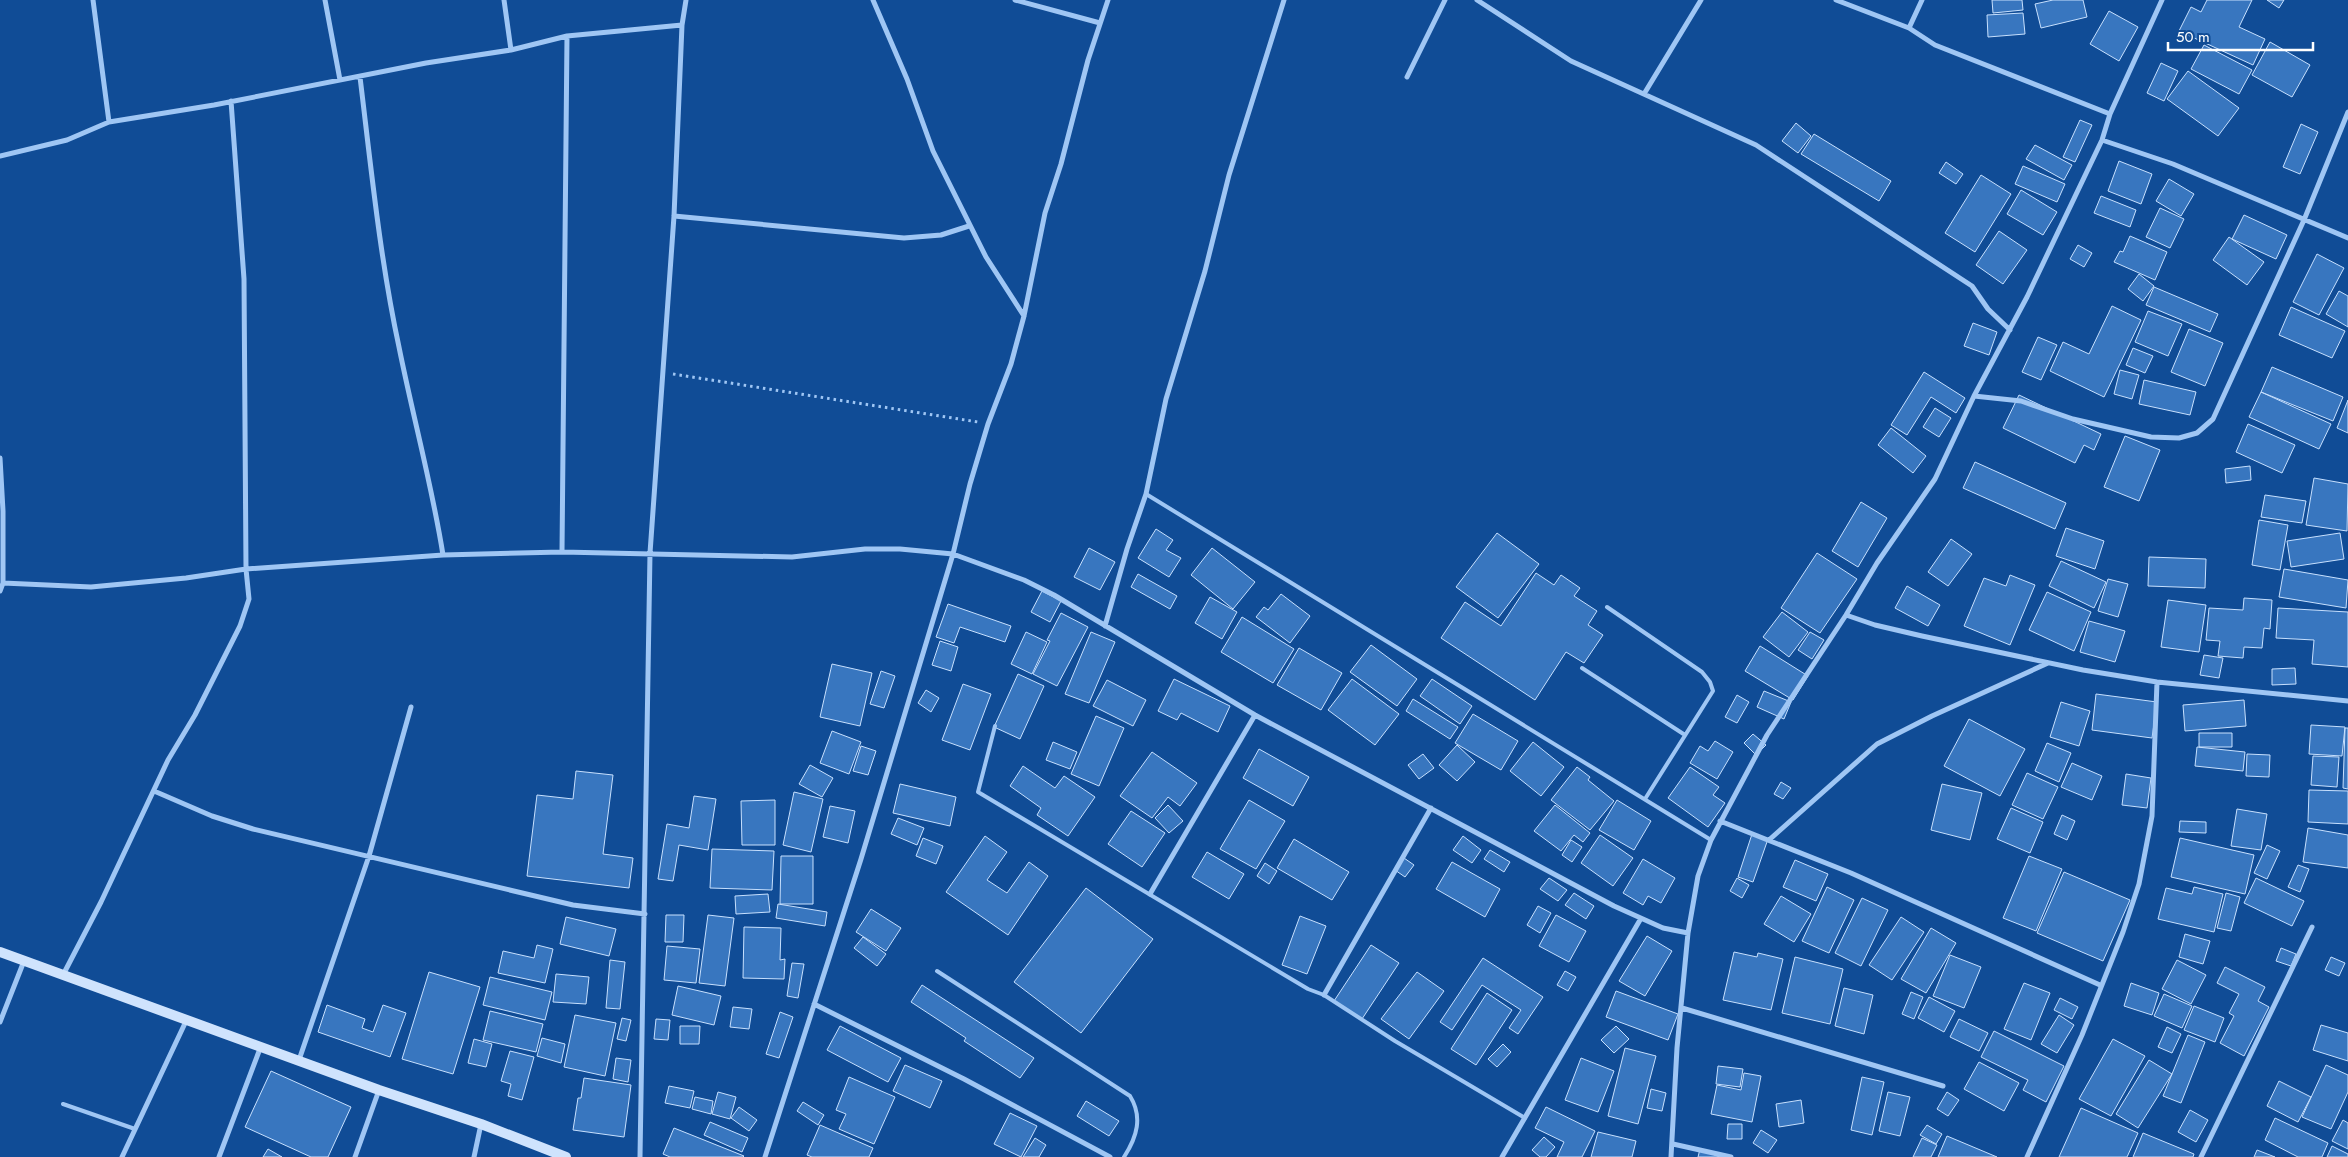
<svg xmlns="http://www.w3.org/2000/svg" width="2348" height="1157" font-family="Jost,sans-serif">
  <rect width="100%" height="100%" fill="#104c96"/>
  <path fill="#3876bf" stroke="#c7e0fe" d="M1992,0h30l1,10 -30,3z
    M2053,0h30l4,17 -46,11 -6,-24z
    M2207,0h45l-13,27 26,12 -12,26 -74,-34 12,-24 10,5z
    M2267,0h17l-5,8z
    M2109,11l29,16 -19,34 -29,-17z
    M2023,13l2,21 -37,3 -1,-22z
    M2270,42l40,23 -18,32 -40,-22z
    M2204,45l48,25 -13,24 -48,-25z
    M2161,63l17,8 -14,30 -17,-8z
    M2188,71l51,37 -21,28 -51,-37z
    M2080,120l12,5 -17,37 -12,-5z
    M1796,123l15,13 -13,17 -16,-12z
    M2301,124l17,8 -18,42 -17,-7z
    M1814,134l77,47 -12,20 -78,-47z
    M2035,145l37,20 -8,15 -38,-21z
    M2119,161l33,13 -11,30 -33,-13z
    M1946,162l17,12 -7,10 -17,-11z
    M2023,166l42,18 -8,18 -42,-18z
    M1981,175l30,19 -36,58 -30,-19z
    M2169,179l25,15 -13,22 -25,-15z
    M2021,190l36,22 -14,23 -36,-21z
    M2101,196l35,14 -6,17 -36,-14z
    M2160,208l24,11 -14,29 -24,-11z
    M2244,215l43,20 -11,24 -44,-20z
    M1999,231l28,19 -24,34 -27,-19z
    M2130,236l37,16 -12,28 -41,-18 6,-11 3,1z
    M2229,237l35,25 -17,23 -34,-25z
    M2078,245l14,8 -8,14 -14,-8z
    M2317,254l27,14 -25,47 -26,-13z
    M2139,274l15,12 -11,15 -15,-12z
    M2154,287l64,27 -8,18 -64,-27z
    M2339,291l9,5v31l-22,-13z
    M2112,306l29,14 -37,77 -54,-26 13,-29 26,12z
    M2291,307l54,24 -13,27 -53,-23z
    M2148,311l34,13 -14,32 -33,-14z
    M1973,323l24,9 -8,23 -25,-9z
    M2189,329l34,14 -18,43 -34,-14z
    M2038,337l19,8 -16,35 -19,-8z
    M2133,348l20,8 -8,17 -19,-8z
    M2272,367l71,30 -10,24 -72,-29z
    M2120,370l19,5 -7,24 -18,-5z
    M1924,372l41,26 -9,15 -25,-16 -24,38 -16,-10z
    M2144,380l52,12 -6,23 -51,-11z
    M2261,392l70,32 -12,25 -70,-32z
    M2019,395l82,39 -7,16 -10,-5 -9,18 -72,-35z
    M2348,400v33l-11,-5z
    M1935,408l16,10 -12,19 -16,-10z
    M2248,424l47,21 -13,28 -46,-21z
    M1891,428l35,28 -13,17 -35,-28z
    M2125,436l35,14 -21,51 -35,-14z
    M1975,462l91,41 -11,26 -92,-41z
    M2250,466l1,14 -25,3 -1,-14z
    M2314,478l34,6 -1,47 -41,-6z
    M2265,495l41,6 -4,22 -41,-6z
    M1861,502l26,16 -29,49 -26,-16z
    M2259,520l29,5 -8,45 -28,-5z
    M2066,528l38,13 -9,28 -39,-13z
    M1156,529l17,11 -7,10 15,8 -12,19 -31,-19z
    M1497,533l42,31 -41,54 -42,-31z
    M2340,533l4,26 -53,8 -4,-26z
    M1951,539l21,15 -24,32 -20,-14z
    M1089,548l26,14 -15,28 -26,-13z
    M1212,548l43,34 -22,27 -42,-34z
    M1817,553l40,26 -37,54 -39,-25z
    M2149,557l57,2 -1,29 -57,-2z
    M2061,561l45,21 -12,26 -45,-22z
    M2284,569l64,11 -2,28 -67,-11z
    M1536,573l18,12 7,-10 19,13 -6,8 23,15 -9,14 15,10 -19,28 -18,-11 -31,48 -94,-62 24,-36 36,24z
    M1138,574l39,22 -7,13 -39,-22z
    M2010,575l25,10 -25,60 -46,-19 20,-48 22,8z
    M2108,579l20,5 -10,33 -20,-6z
    M1907,586l33,19 -12,21 -33,-18z
    M1042,591l19,10 -11,21 -19,-10z
    M2047,592l44,20 -17,39 -45,-21z
    M1281,594l29,22 -20,27 -34,-26 8,-10 4,3z
    M1210,597l27,15 -15,27 -27,-16z
    M2244,598l28,2 -2,29 -6,-1 -2,20 -18,-1 -1,11 -25,-2 2,-15 -14,-1 3,-32 34,2z
    M2168,600l38,5 -7,47 -38,-5z
    M948,604l63,22 -6,16 -45,-15 -6,16 -18,-6z
    M2278,608l70,4v55l-36,-3 2,-24 -38,-2z
    M1782,612l26,20 -19,25 -26,-20z
    M1061,613l27,14 -31,59 -24,-12 17,-33 -3,-1z
    M1242,617l52,32 -21,34 -52,-31z
    M2089,621l36,10 -10,31 -35,-10z
    M1026,632l21,10 -15,32 -21,-10z
    M1091,632l24,10 -26,61 -24,-9z
    M1810,632l14,8 -12,19 -14,-9z
    M940,641l18,6 -7,24 -19,-6z
    M1371,645l46,34 -20,27 -47,-34z
    M1760,646l48,30 -15,24 -48,-29z
    M1299,648l43,25 -21,37 -44,-25z
    M2204,655l19,3 -4,20 -19,-3z
    M832,664l40,9 -12,53 -40,-9z
    M2295,668l1,16 -24,1v-16z
    M881,671l14,5 -11,32 -14,-4z
    M1018,674l26,12 -24,53 -26,-12z
    M1174,679l56,27 -12,26 -37,-19 -4,7 -19,-9z
    M1352,679l47,35 -24,31 -47,-35z
    M1432,679l40,27 -12,18 -40,-28z
    M1107,680l39,20 -13,26 -40,-20z
    M963,684l28,10 -21,56 -28,-10z
    M926,690l13,8 -8,14 -13,-9z
    M1764,691l27,11 -7,17 -27,-12z
    M2096,694l61,8 -5,36 -60,-8z
    M1737,695l12,7 -12,21 -12,-6z
    M1413,699l45,28 -8,12 -44,-28z
    M2244,700l2,26 -61,5 -2,-26z
    M2061,702l29,9 -11,35 -29,-9z
    M1473,714l45,27 -17,29 -46,-27z
    M1096,716l28,12 -25,58 -28,-12z
    M1969,719l56,30 -25,47 -56,-30z
    M2311,725l34,2 -3,29 -33,-2z
    M2345,728h3v61l-5,-1z
    M832,731l29,11 -12,32 -29,-11z
    M2199,733h33v14h-33z
    M1753,734l13,11 -10,10 -12,-12z
    M1715,741l18,11 -16,27 -27,-16 10,-17 8,5z
    M1053,742l24,10 -7,17 -24,-9z
    M1533,742l31,25 -23,29 -31,-25z
    M2047,743l24,10 -12,29 -24,-11z
    M1457,745l18,17 -18,19 -18,-16z
    M861,746l15,5 -8,24 -15,-4z
    M2197,747l48,5 -2,19 -48,-5z
    M1259,749l50,28 -16,29 -50,-28z
    M1152,752l45,31 -17,23 -12,-9 -16,21 -32,-22z
    M1423,754l11,14 -15,11 -11,-14z
    M2247,754l23,1 -1,22 -23,-1z
    M2313,756l26,1 -2,30 -26,-2z
    M2072,763l30,13 -10,24 -31,-13z
    M810,765l23,13 -11,19 -23,-13z
    M1023,766l32,22 9,-12 31,21 -27,39 -31,-21 4,-7 -31,-22z
    M1577,767l13,10 -2,3 26,21 -24,29 -39,-30z
    M1690,767l29,20 -6,8 12,8 -17,24 -40,-29z
    M576,771l37,4 -10,79 30,4 -4,30 -102,-12 10,-81 36,4z
    M2027,773l31,14 -15,32 -31,-14z
    M2126,774l25,4 -4,30 -25,-3z
    M1781,782l10,6 -8,11 -9,-5z
    M900,784l56,13 -6,29 -57,-13z
    M1942,784l40,9 -12,47 -39,-10z
    M2309,790l39,1v33l-40,-2z
    M794,792l29,7 -12,53 -28,-7z
    M694,796l22,3 -8,51 -29,-5 -6,36 -15,-2 9,-55 22,4z
    M775,800v45h-33l-1,-44z
    M1249,800l36,21 -29,48 -36,-20z
    M1617,800l34,21 -17,29 -35,-20z
    M1168,805l15,16 -14,12 -14,-15z
    M1555,805l35,28 -7,9 -9,-7 -13,16 -27,-20z
    M830,806l25,5 -7,32 -25,-6z
    M2011,808l32,14 -13,31 -33,-14z
    M2237,809l30,5 -6,36 -30,-4z
    M1131,811l34,22 -23,34 -34,-23z
    M2062,815l13,6 -8,19 -13,-6z
    M898,818l26,10 -7,17 -26,-11z
    M2180,821l26,1v11l-27,-1z
    M2308,828l40,7v33l-45,-6z
    M1752,834l16,5 -15,43 -15,-5z
    M1600,835l33,23 -20,28 -32,-23z
    M985,836l22,16 -20,28 20,13 22,-31 19,14 -40,59 -62,-43z
    M1463,836l18,14 -9,13 -19,-13z
    M923,838l20,8 -7,18 -20,-8z
    M2180,838l74,17 -9,39 -74,-17z
    M1294,839l55,33 -17,28 -55,-32z
    M1571,840l11,7 -10,15 -10,-7z
    M2267,845l13,6 -13,28 -13,-6z
    M712,849l62,2 -2,39 -62,-2z
    M1490,850l20,12 -6,10 -20,-13z
    M1207,852l37,22 -15,25 -37,-22z
    M781,856h32v48h-33z
    M2029,856l33,13 -26,62 -33,-13z
    M1404,858l10,7 -9,12 -10,-7z
    M1643,859l32,19 -14,25 -13,-7 -5,9 -20,-12z
    M1795,860l33,14 -12,27 -33,-14z
    M1452,862l48,27 -15,28 -49,-28z
    M1265,863l12,8 -8,13 -12,-8z
    M2298,865l11,4 -9,23 -12,-5z
    M2064,872l66,28 -27,61 -66,-28z
    M1549,878l18,12 -9,11 -18,-12z
    M1737,878l12,7 -7,13 -12,-7z
    M2256,878l48,23 -12,25 -48,-23z
    M1827,887l27,13 -25,53 -27,-12z
    M2194,887l29,7 -9,38 -56,-13 8,-31 26,6z
    M1086,888l67,51 -72,94 -67,-51z
    M1574,893l20,13 -8,13 -21,-14z
    M2226,893l14,4 -9,34 -14,-3z
    M768,894l2,18 -34,2 -1,-18z
    M1781,896l30,18 -17,28 -30,-18z
    M1862,898l26,12 -27,56 -26,-13z
    M778,904l49,8 -2,14 -49,-8z
    M1538,906l13,7 -11,20 -13,-8z
    M871,909l30,19 -15,23 -30,-19z
    M666,915h18l-1,27h-18z
    M708,915l26,3 -9,68 -26,-3z
    M1556,915l30,16 -17,31 -30,-16z
    M1300,916l26,10 -19,48 -25,-9z
    M566,917l50,12 -7,27 -49,-12z
    M1901,917l23,15 -32,48 -23,-15z
    M744,927l37,1 -1,32 5,-1 -1,20 -41,-1z
    M1931,928l25,15 -30,50 -25,-14z
    M2185,934l25,7 -7,23 -24,-7z
    M1647,936l25,15 -27,45 -26,-15z
    M863,937l23,17 -9,12 -23,-18z
    M537,945l16,4 -8,34 -47,-10 5,-22 31,7z
    M1371,945l28,18 -37,56 -28,-18z
    M667,946l33,3 -4,34 -32,-3z
    M2281,948l15,6 -5,12 -15,-5z
    M1734,952l23,5 1,-4 25,6 -12,51 -48,-10z
    M1950,955l31,12 -17,41 -31,-12z
    M1795,957l48,12 -13,55 -48,-11z
    M2331,957l14,6 -6,13 -14,-6z
    M1483,958l60,39 -25,37 -9,-6 12,-18 -39,-25 -30,45 -12,-8z
    M610,960l15,2 -5,47 -14,-1z
    M2177,960l29,15 -15,29 -29,-15z
    M792,963l12,1 -6,34 -11,-2z
    M2225,967l40,20 -7,14 11,6 -25,49 -24,-13 14,-27 -5,-3 10,-19 -22,-11z
    M1565,971l11,6 -8,14 -11,-6z
    M429,972l51,15 -27,87 -51,-15z
    M1417,972l27,19 -35,48 -28,-20z
    M556,974l33,3 -3,27 -33,-2z
    M490,977l62,15 -7,28 -62,-15z
    M2024,983l26,10 -19,47 -27,-11z
    M2131,983l28,10 -7,22 -28,-9z
    M922,985l112,73 -14,20 -56,-37 2,-3 -55,-36z
    M678,986l43,10 -7,29 -42,-10z
    M1844,988l29,7 -9,39 -29,-8z
    M1616,991l62,23 -10,26 -62,-23z
    M1911,992l12,5 -9,22 -12,-5z
    M1487,993l25,17 -36,55 -25,-16z
    M2164,994l28,12 -10,22 -28,-12z
    M1929,997l26,14 -11,21 -26,-14z
    M2060,998l18,9 -6,12 -18,-9z
    M327,1005l38,14 -3,9 11,4 10,-27 23,8 -16,44 -72,-25z
    M2194,1006l30,12 -9,24 -31,-12z
    M733,1007l19,2 -3,20 -19,-2z
    M490,1011l53,13 -7,28 -53,-12z
    M780,1012l13,5 -14,41 -13,-4z
    M575,1015l41,8 -11,53 -41,-9z
    M2059,1015l15,10 -17,28 -16,-9z
    M622,1018l9,2 -5,21 -9,-2z
    M656,1019l14,1 -2,20 -14,-1z
    M1959,1019l29,14 -9,18 -29,-14z
    M2321,1025l27,8v28l-35,-11z
    M680,1026h20l-1,18h-19z
    M840,1026l61,32 -13,24 -61,-32z
    M1616,1026l13,13 -15,14 -13,-13z
    M2167,1027l14,7 -9,19 -14,-6z
    M1994,1031l70,35 -18,36 -23,-12 5,-10 -47,-23z
    M2188,1035l17,7 -24,61 -18,-7z
    M542,1038l23,6 -4,19 -24,-7z
    M474,1039l18,5 -6,23 -18,-4z
    M2113,1039l32,17 -34,60 -32,-17z
    M1503,1044l8,8 -14,15 -9,-8z
    M1625,1048l31,8 -18,68 -30,-8z
    M510,1051l24,6 -12,43 -14,-4 3,-12 -10,-3z
    M616,1058l15,2 -3,22 -15,-3z
    M1581,1058l33,13 -16,41 -33,-12z
    M2149,1060l23,14 -34,54 -22,-14z
    M1979,1062l40,21 -15,28 -40,-22z
    M905,1065l37,16 -12,27 -37,-17z
    M2326,1065l22,10v17l-17,37 -29,-12z
    M1718,1066l25,3 -3,18 -24,-3z
    M271,1071l80,36 -23,50h-17l-66,-30z
    M1744,1073l17,3 -9,46 -41,-8 6,-29 24,5z
    M849,1077l46,20 -21,47 -35,-15 7,-15 -10,-4z
    M1862,1077l22,5 -12,53 -21,-5z
    M584,1078l47,7 -7,52 -51,-7 5,-32h3z
    M2279,1081l32,16 -13,25 -31,-16z
    M669,1086l25,5 -4,17 -25,-5z
    M1651,1089l15,4 -4,18 -15,-3z
    M718,1092l18,5 -6,22 -18,-5z
    M1888,1092l22,5 -10,39 -21,-5z
    M1947,1092l12,8 -11,16 -11,-7z
    M695,1097l18,4 -2,13 -19,-5z
    M1801,1100l3,23 -25,4 -3,-23z
    M1086,1101l33,20 -10,15 -32,-20z
    M803,1102l21,13 -6,10 -21,-14z
    M739,1107l18,13 -8,11 -18,-13z
    M1546,1107l49,24 -13,26h-25l7,-15 -29,-14z
    M2081,1108l57,25 -11,24h-68z
    M2190,1110l18,10 -12,22 -18,-10z
    M1010,1113l27,13 -16,31 -27,-13z
    M2275,1118l53,25 -6,14h-24l-33,-17z
    M2343,1120l5,3v26l-16,-8z
    M710,1122l38,16 -6,14 -38,-17z
    M1728,1124h14v15h-15z
    M820,1125l53,23 -4,9h-57l-5,-2z
    M1927,1125l15,9 -6,10 -16,-9z
    M674,1128l70,28 -1,1h-73l-7,-3z
    M1761,1130l16,10 -9,13 -15,-10z
    M1598,1132l38,9 -4,16h-41z
    M2143,1133l51,21 -1,3h-60z
    M1947,1136l50,21h-59z
    M1544,1137l11,10 -9,10h-6l-8,-7z
    M1035,1138l11,7 -7,12h-16z
    M1922,1138l15,7 -6,12h-18z
    M2332,1146l16,8v3h-21z
    M268,1149l14,8h-19z
    M1700,1149l20,8h-22z
    M2257,1150l18,7h-21z"/>
  <g fill="none" stroke-linecap="round" stroke-linejoin="round">
    <path stroke="#9fc6f4" stroke-width="3" stroke-dasharray="2.5 4" stroke-linecap="butt" d="M673,374l305,48"/>
    <path stroke="#9fc6f4" stroke-width="4" d="M1146,494l565,346
      M1607,607l95,65 8,10 3,9 -68,108
      M1582,668l103,67
      M995,726l-17,66 330,197 16,6 71,46 130,77
      M937,971l193,125c13,21 7,41 -6,61
      M63,1104l72,25"/>
    <path stroke="#9fc6f4" stroke-width="5" d="M93,0l16,122
      M325,0l15,80
      M504,0l7,50
      M873,0l34,79 26,72 53,106 38,59
      M1015,0l85,23
      M1477,0l94,61 185,84 216,141 16,23 22,21
      M1836,0l73,28 26,17 175,69
      M1909,28l13,-28
      M360,77c11,90 20,182 39,270 14,70 33,138 44,208
      M1407,77l38,-77
      M1644,94l57,-94
      M2102,140l71,24 175,74
      M0,156l67,-16 42,-18 105,-17 212,-42 85,-13 56,-14 115,-11
      M674,216l230,22 37,-3 28,-9
      M1974,396l47,5 52,18 78,18 28,1 18,-5 16,-14 91,-199 44,-108
      M0,458l3,53v72l-3,8
      M562,552l5,-516
      M3,583l88,4 95,-9 60,-9 197,-14 119,-3 230,5 73,-8h35l53,5 71,26 30,15 201,120 359,191 49,22 25,5
      M1846,615l29,10 47,11 161,34 74,12 191,19
      M1105,626l22,-77 19,-55 20,-95 39,-128 24,-96 55,-175
      M154,791l58,25 41,13 320,76 72,9
      M1720,821l131,52 249,112
      M1769,840l108,-96 55,-28 116,-53
      M1150,894l105,-179
      M63,975l38,-73 67,-142 27,-45 45,-89 9,-27 -3,-30 -2,-290 -13,-178
      M1324,995l107,-187
      M814,1004l150,75 146,78
      M1682,1008l261,78
      M0,1022l24,-61
      M299,1060l70,-204 42,-149
      M1673,1144l58,13
      M122,1157l65,-138
      M219,1157l42,-111
      M355,1157l24,-67
      M474,1157l7,-33
      M640,1157l10,-604 24,-337 8,-191 4,-25
      M765,1157l96,-298 92,-305 17,-70 18,-60 23,-60 13,-48 21,-103 16,-49 27,-104 20,-60
      M1502,1157l138,-237
      M1671,1157l6,-109 11,-115 10,-57 13,-36 56,-105 79,-120 31,-52 58,-84 39,-83 53,-99 75,-157 8,-26 52,-114
      M2027,1157l55,-122 41,-103 16,-48 13,-68 5,-134
      M2201,1157l111,-230"/>
    <path stroke="#cfe3fd" stroke-width="10" d="M0,952l379,138 102,34 85,33"/>
  </g>
  <path d="M2168 42v8h145v-8" fill="none" stroke="#ffffff" stroke-width="2.5"/>
  <text x="2176" y="42" font-size="15" fill="#ffffff" stroke="#104c96" stroke-width="4" paint-order="stroke">50 m</text>
</svg>
